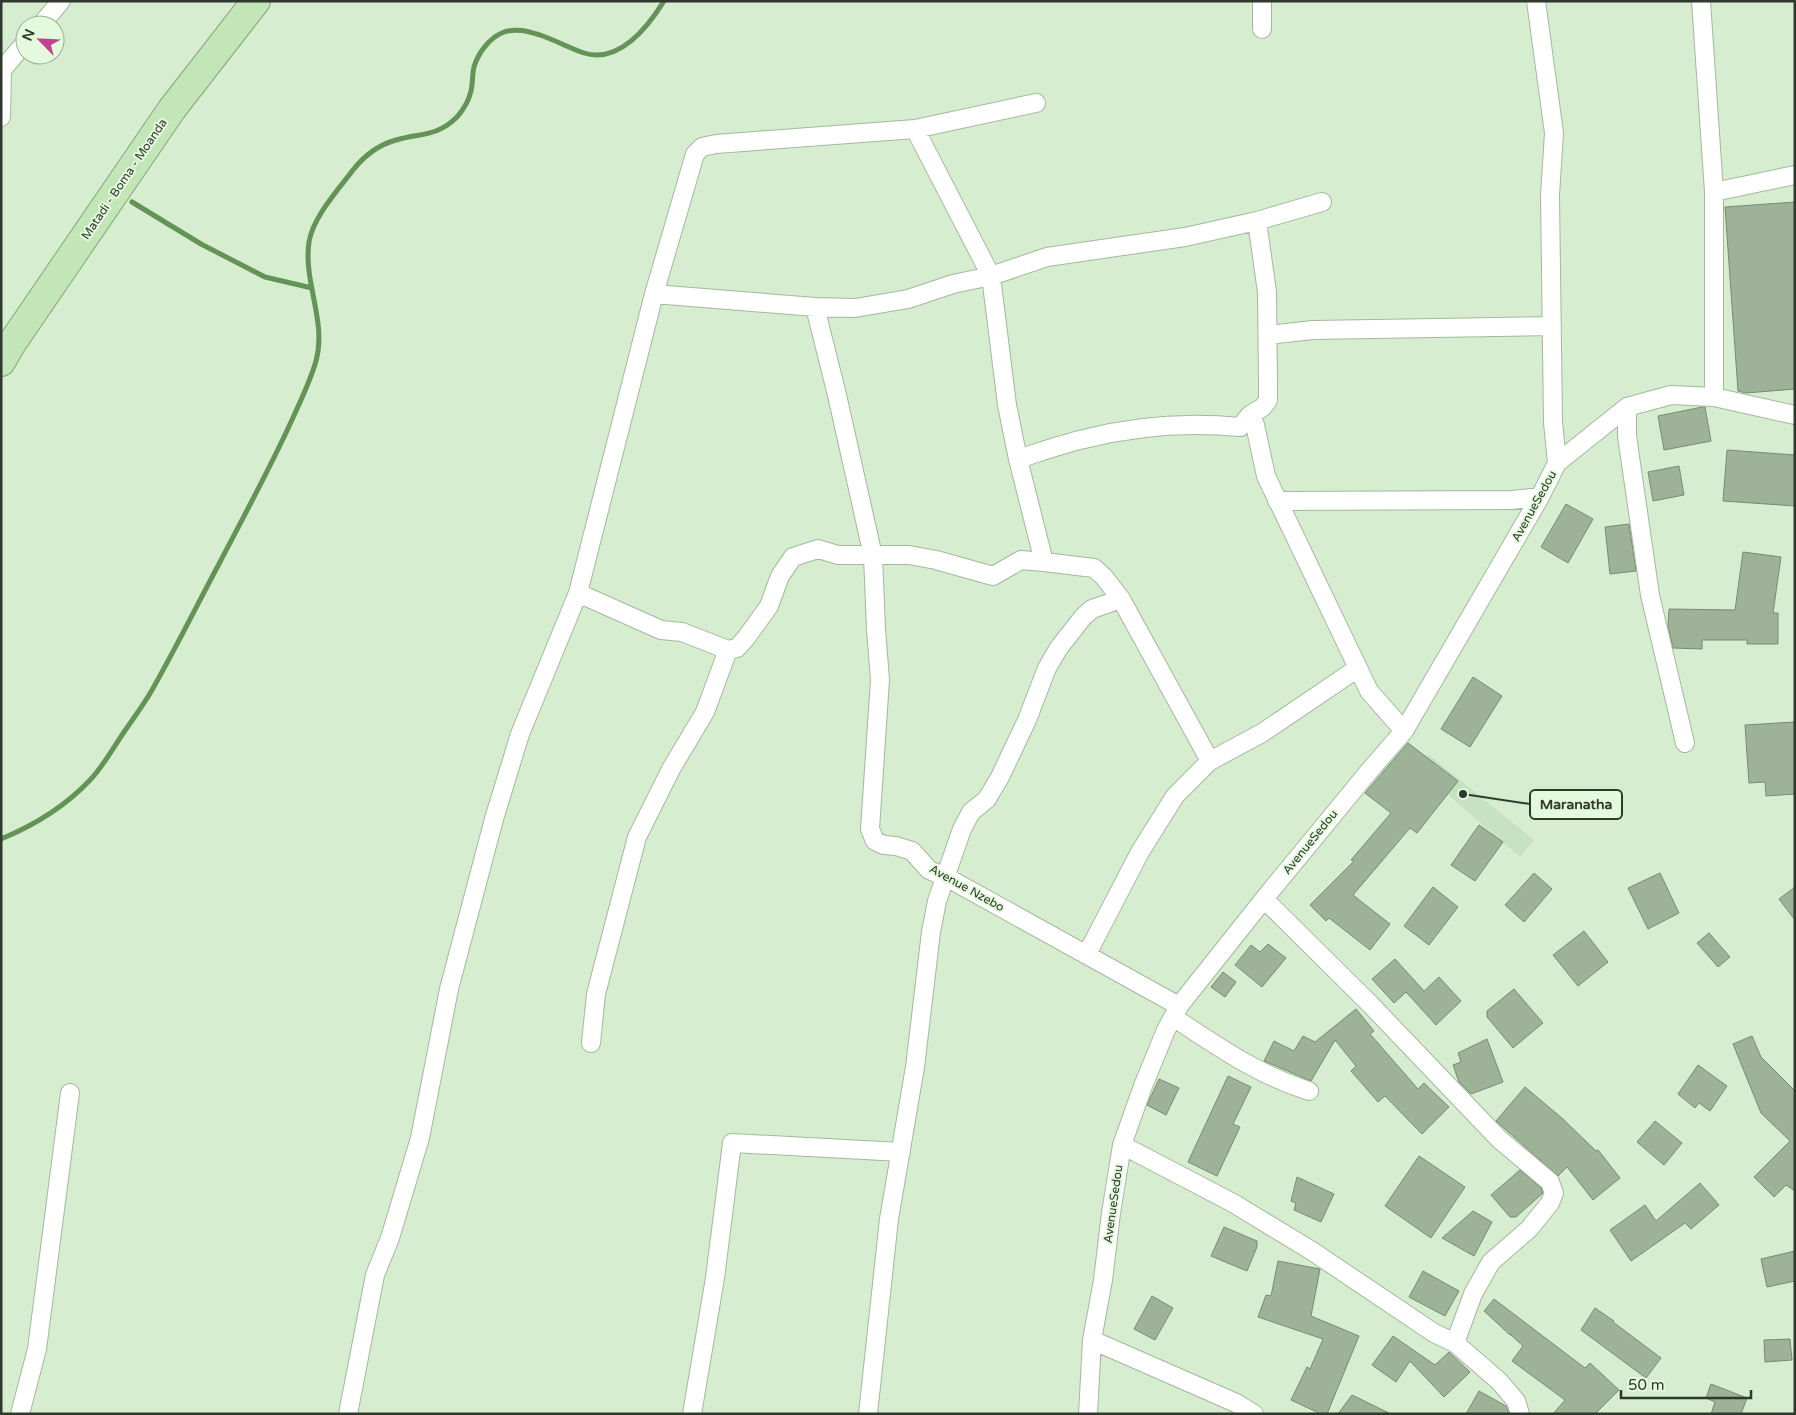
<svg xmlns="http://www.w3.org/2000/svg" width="1796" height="1415" font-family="'Varela Round',sans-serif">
  <rect width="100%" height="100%" fill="#d6edd0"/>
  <path fill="#c7e2c0" d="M1429,755l105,85 -14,17 -103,-89z"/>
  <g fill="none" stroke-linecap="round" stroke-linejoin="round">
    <path stroke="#649357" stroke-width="5" d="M132,202l69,42 64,33 47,11
      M1,839c34,-14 64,-32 90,-60 12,-13 21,-29 31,-44 10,-15 21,-29 30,-45 24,-42 45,-85 68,-128 24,-46 49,-92 71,-140 9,-20 19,-40 25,-61 11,-40 -13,-79 -7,-119 4,-25 29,-52 44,-72 11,-14 25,-25 43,-30 24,-7 41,-3 61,-23 6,-7 12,-17 14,-26 2,-8 1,-16 3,-24 4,-14 16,-30 30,-35 13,-4 23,-1 36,3 15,5 29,13 44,18 35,11 64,-26 80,-52"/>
  </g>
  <path fill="#9db297" stroke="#778b71" d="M1795,202v187l-49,4 -8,-2 -13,-184z
    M1702,407h3l6,34 -47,9 -6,-34z
    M1727,450l68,5v51l-72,-5z
    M1679,466l5,29 -31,6 -5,-29z
    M1566,504l27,15 -25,44 -27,-16z
    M1629,524l7,47 -26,3 -5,-47z
    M1743,552l38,5 -8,56h5v31h-31v-4h-45v9l-29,-1 -5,-22 1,-17 66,1z
    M1473,677l29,19 -32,51 -29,-18z
    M1795,722v72l-29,2 -1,-14 -16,1 -4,-58z
    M1408,743l50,38 -41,52 -7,-5 -57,67 37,29 -20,26 -41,-32 -3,3 -16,-16 44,-44 -3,-1 40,-47 -26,-20z
    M1479,825l24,17 -28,39 -24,-16z
    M1534,873l18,16 -28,33 -19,-17z
    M1660,873l19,40 -31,16 -20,-41z
    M1433,887l25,20 -29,38 -25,-19z
    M1795,887v33l-16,-21z
    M1584,931l24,31 -30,24 -25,-31z
    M1709,933l21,24 -12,10 -21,-24z
    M1268,944l18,14 -24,29 -27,-22 16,-20 9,7z
    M1395,959l29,32 15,-14 22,24 -25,24 -30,-33 -12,11 -22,-24z
    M1223,972l13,10 -11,15 -14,-10z
    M1514,989l29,34 -30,25 -26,-31v-6z
    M1356,1009l18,22 -4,3 48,55 6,-6 25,24 -27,27 -37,-38 -7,6 -27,-31 5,-5 -21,-26 -24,41 -47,-20 10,-20 20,10 9,-15 12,6z
    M1752,1036l9,21 34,34v100l-9,-6 -12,12 -20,-20 36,-36 -29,-28 -28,-69z
    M1487,1039l16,43 -32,12 -12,-12 -6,-17 8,-3 -3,-9z
    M1698,1065l29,21 -17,25 -11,-8 -4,5 -17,-14z
    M1228,1076l23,11 -18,37 7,3 -23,49 -29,-14z
    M1159,1079l20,9 -13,27 -19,-10z
    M1525,1087l38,32 33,32 2,-1 22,28 -27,22 -26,-33 -9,9 -62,-55z
    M1655,1121l27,22 -18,22 -27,-23z
    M1419,1156l46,31 -34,51 -46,-32z
    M1520,1170l21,18 2,5 -27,24h-6l-19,-22z
    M1297,1177l37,17 -13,28 -27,-12 2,-7 -5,-2z
    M1700,1183l19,22 -28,24 -6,-6 -54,38 -21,-31 35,-25 11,16z
    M1473,1211l19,11 -18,34 -32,-18z
    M1224,1227l33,14v6l-10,24 -36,-15z
    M1795,1251v30l-28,6 -6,-28z
    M1278,1261l42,8 -9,47 48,20 -32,78h-6l-30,-14 16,-33 3,2 13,-30 -65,-22 8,-22 5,1z
    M1423,1271l36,20 -14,25 -36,-19z
    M1152,1296l21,12 -18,32 -21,-11z
    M1494,1299l91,69 5,-5 29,27 -24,24h-42l12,-14 -53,-39 11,-15 -12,-11 1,-1 -2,1 -26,-24z
    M1595,1308l19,13 -1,1 48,36 -15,20 -65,-48z
    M1393,1336l42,29 14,-13 21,20 -26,25 -34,-36 -14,21 -24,-17z
    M1790,1339l2,21 -27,2 -1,-22z
    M1711,1384l36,14 -6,16h-30l4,-12 -9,-4z
    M1479,1391l27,15 3,8h-43z
    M1352,1395l39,19h-53z"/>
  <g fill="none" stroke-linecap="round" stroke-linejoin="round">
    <defs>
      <path id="minor" d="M1262,1v28
        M1536,1l18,132 -4,62 3,227 4,41
        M1701,1l13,191v205
        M41,25l20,-24
        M1,71l24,-28
        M1,117l1,-46
        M915,129l76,147 16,129 11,54c22,-7 44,-15 66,-20 51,-13 104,-17 156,-12l10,-12 5,10 11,51 103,215 35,40
        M1714,192l81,-17
        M654,294l161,13 40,1 53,-9 45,-15 38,-8 56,-19 138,-20 72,-16 65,-19
        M815,307l22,88 36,161 3,73 4,51 -10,149 5,12 9,4 12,1 16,5 17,19 17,7 233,129
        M1268,335l45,-5 239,-4
        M1627,407v29l23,159 35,148
        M1250,415l13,-8 5,-7v-16l-1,-92 -10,-71
        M1018,459l26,103 50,6 10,9 17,22 89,162
        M1277,501l235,-1 28,-3
        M578,593l83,37 21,2 46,18 9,-2 9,-10 23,-32 11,-30 13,-19 25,-8 20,6h71l27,5 57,16 28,-16 23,2
        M1264,899l106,105 129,135 51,43 4,11 -4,10 -21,26 -38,33 -18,32 -18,49
        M1087,954l53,-102 35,-56 35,-35 52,-28 96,-65
        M1173,1017c44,29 85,58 136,74
        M591,1043l5,-49 41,-157 34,-68 34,-57 23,-62
        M1122,1145l111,58 79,48 122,82 21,10 44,38 17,20 4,13
        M1092,1340l144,63 18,11
        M20,1414l17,-65 33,-256
        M348,1414l27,-139 15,-37 30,-100 29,-149 45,-170 26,-85 58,-141 76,-299 41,-140 7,-7 14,-3 199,-15 121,-26
        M692,1414l23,-136 17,-135 169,9
        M868,1414l21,-195 26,-152 16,-135 6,-31 25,-72 9,-17 16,-13 13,-22 27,-57 20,-52 11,-19 25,-32 9,-8 29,-10
        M1088,1414l4,-74 11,-60 8,-67 11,-68 21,-59 23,-56 13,-24 85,-107 106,-129 34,-39 136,-234 17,-34 70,-56 44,-12 43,2 81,18"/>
      <path id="trunk" d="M1,362l11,-19 160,-234 84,-108"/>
    </defs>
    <use href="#minor" stroke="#a3b99d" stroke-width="20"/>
    <use href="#trunk" stroke="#84a57b" stroke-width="30"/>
    <use href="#minor" stroke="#fff" stroke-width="18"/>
    <use href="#trunk" stroke="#c2e6b7" stroke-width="28"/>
  </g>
  <g text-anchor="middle" stroke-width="4" stroke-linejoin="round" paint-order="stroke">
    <g font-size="12" fill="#30392e" stroke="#e3fadd">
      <text transform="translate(124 179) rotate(-56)" y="4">Matadi - Boma - Moanda</text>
      <text transform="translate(1534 506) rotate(-61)" y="4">AvenueSedou</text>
      <text transform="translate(1310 842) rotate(-51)" y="4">AvenueSedou</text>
      <text transform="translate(967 888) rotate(29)" y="4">Avenue Nzebo</text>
      <text transform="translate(1113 1204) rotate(-82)" y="4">AvenueSedou</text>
    </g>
  </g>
  <path fill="none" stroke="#30392e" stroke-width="2" d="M1463 794L1530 804"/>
  <circle fill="#30392e" stroke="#e3fadd" stroke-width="2" cx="1463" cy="794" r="5"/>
  <rect fill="#e3fadd" stroke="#30392e" stroke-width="2" x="1530" y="790" width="92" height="29" rx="5"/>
  <g font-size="14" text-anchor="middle" font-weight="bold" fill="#30392e">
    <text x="1576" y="809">Maranatha</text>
  </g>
  <rect width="1796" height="1415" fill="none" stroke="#30392e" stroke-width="5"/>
  <g transform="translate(40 40) rotate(294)"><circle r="24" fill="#e3fadd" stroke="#9bad97"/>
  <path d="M0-4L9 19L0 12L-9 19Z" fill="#c3428c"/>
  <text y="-8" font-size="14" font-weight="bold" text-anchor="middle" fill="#30392e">N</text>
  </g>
  <path d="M1621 1390v8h130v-8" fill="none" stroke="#30392e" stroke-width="2.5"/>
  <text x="1628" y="1390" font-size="15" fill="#30392e" stroke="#e3fadd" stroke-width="4" paint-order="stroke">50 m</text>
</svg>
